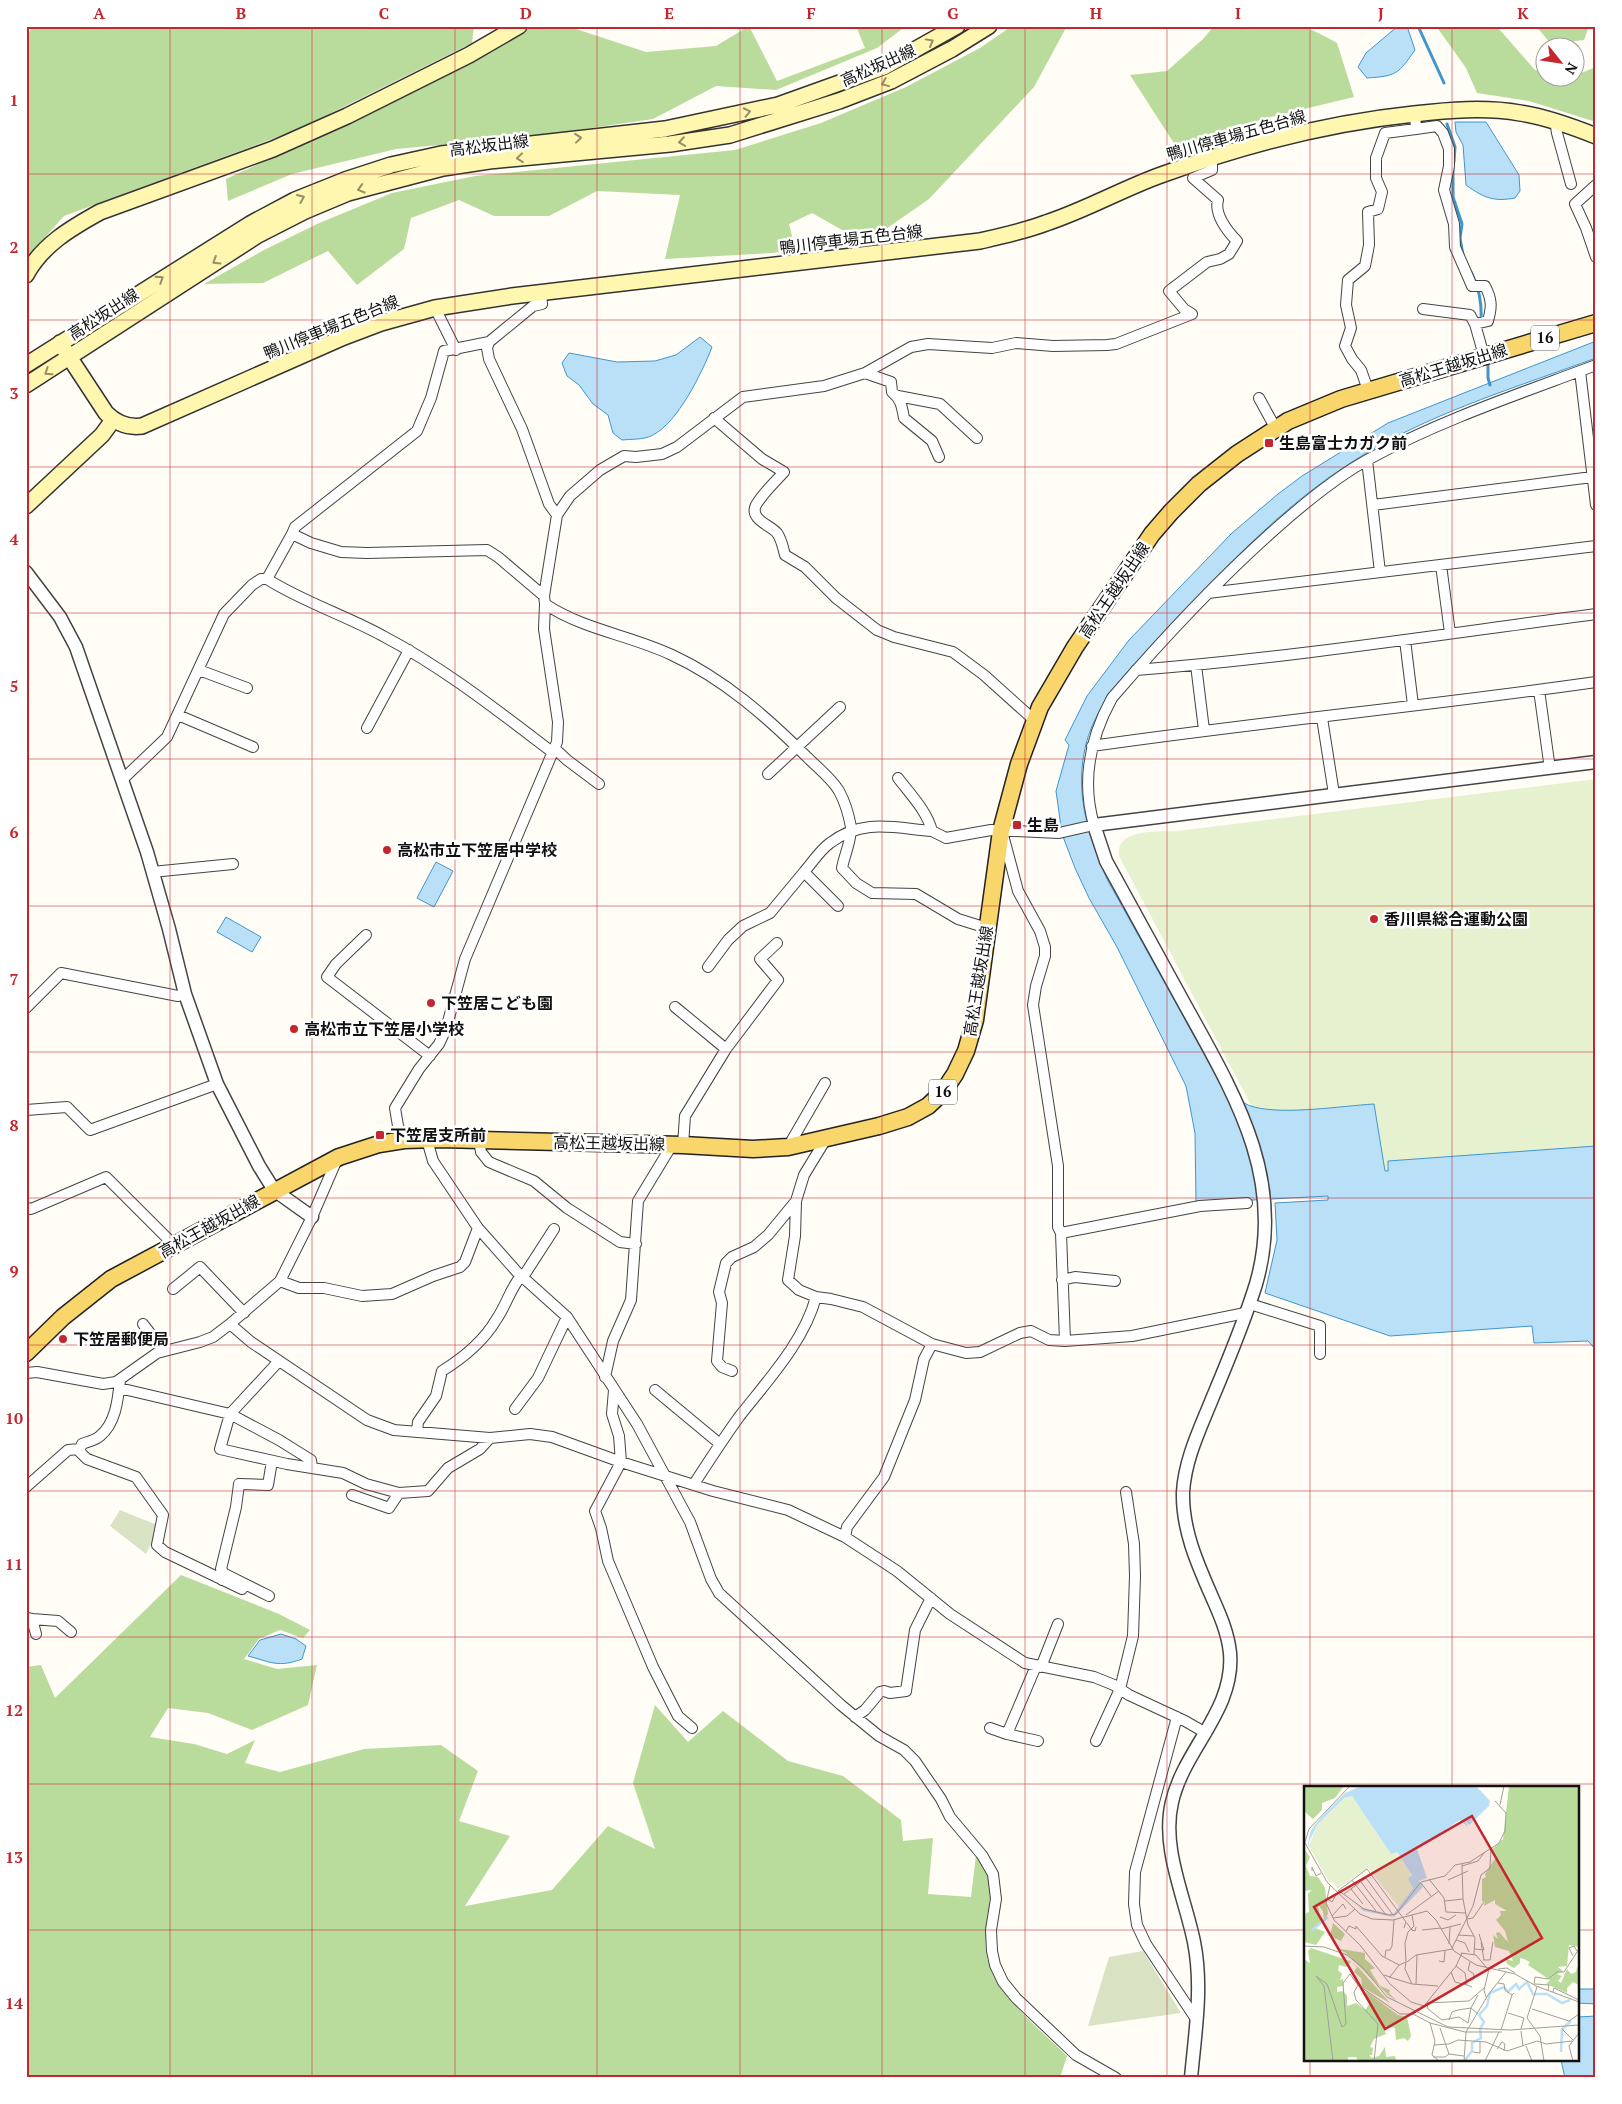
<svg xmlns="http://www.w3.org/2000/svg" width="1622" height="2104" font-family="'PT Serif','Noto Sans JP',serif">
  <rect width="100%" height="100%" fill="#fffdf5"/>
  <path fill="#b9dc9c" d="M32,26h442l-2,17 -173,86 -235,87 -38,43v-219z
    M534,26h33l79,26 70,-6 33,-20 28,55 88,-33 -9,-22h50l-29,22 -101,42 -60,-4 -63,33 -116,17 -141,13 -104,25 -64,27 -2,-22 178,-82z
    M1012,26h55l-33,61 -105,112 -56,39 -22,-3 -39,-22 -23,11 6,24 -22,5 -108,6 15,-64 -83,-4 -48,25h-55l-35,-16 -48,18 -7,31 -47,36 -29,-34 -65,32 -59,1 60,-34 53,-26 75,-31 83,-17 260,-26 86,-27 85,-36 74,-39z
    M1214,26h56l2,3c29,-8 41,1 65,14l17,54 -91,22 -86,29 -47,-73 37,-4 36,-32z
    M1436,26h57l7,4 35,40 9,1v7h30l1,-5h6l15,-6v55l-67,-21 -52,-8 -11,-25z
    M1536,26h53l-5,14 -33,4z
    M181,1575l98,39 31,16 -7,8 -23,-8 -21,9 -15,20 33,10 40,-4 -9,40 -56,25 -44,-17 -40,-5 -18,29 44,7 33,10 28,-14 -10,23 35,9 84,-23 77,-4 37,26 -19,50 51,15 -45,70 87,-16 56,-64 47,23 -22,-66 22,-78 33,37 35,-31 65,50 55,15 58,44 2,21 30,-3 -5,56 43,3 5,-42c4,6 10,13 12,20 7,16 -4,55 -2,76 4,39 54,78 81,105l-7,22h-1034v-411l15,-2 14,33z"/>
  <path fill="#d9e3c4" d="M120,1510l37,15 -3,13 -8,16 -36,-28z
    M1143,1951l38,62 -93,13 21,-69z"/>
  <path fill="#e6f2cf" d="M1596,779v367l-208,15v10h-4l-105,-60 -27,-4 -133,-251c-4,-28 40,-24 58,-25z"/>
  <path fill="#b9e0f7" stroke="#3f96cf" d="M1398,26h9l8,24c-17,24 -18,26 -48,28l-9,-11 8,-14z
    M1455,122h31l33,53 1,16 -5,7c-21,4 -31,0 -49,-13l-3,-40 -7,-13z
    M700,337l12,10c-10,26 -34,75 -59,88 -9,5 -22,4 -31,5l-9,-7 -5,-18 -15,-11 -14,-19 -12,-9 -5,-13 7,-10 48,9 38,-1 21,-6z
    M1596,341v17c-76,28 -156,52 -226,93 -78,45 -140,111 -201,177 -32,34 -71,69 -83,116 -12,48 2,91 21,135l111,200c9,10 22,25 36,28 31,8 87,-1 120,-3l11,67h3v-10l208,-15v204l-8,-9 -54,2 -2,-17 -142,10 -125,-43 12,-53 -2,-37 53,-3v-4l-132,7 -1,-70 -9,-47 -69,-139 -28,-49 -14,-30 -13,-34 -6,-43 13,-46 -4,-5 22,-44 42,-56 103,-107 46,-39 24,-18 86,-53z
    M436,862l17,9 -19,36 -17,-9z
    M226,917l35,20 -9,15 -35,-20z
    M281,1634l15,5 10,7 -4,13c-24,9 -31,3 -54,-3l12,-16z
    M1578,1989h18v15l-18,-1z
    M1596,2016v62h-31l-4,-18h17v-43z"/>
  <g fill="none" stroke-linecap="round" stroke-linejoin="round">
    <path stroke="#3f96cf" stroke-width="3" d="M1418,26l26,57
      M1447,124l8,23 -1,15
      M1453,168v29l9,27 -2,14 3,17
      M1471,272c8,17 11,30 10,49
      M1488,361v17l2,7"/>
    <defs>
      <path id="minor" d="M1415,114l1,15 21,-3 6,7 6,16v17l-5,24 10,34 1,23 17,39h13c7,13 7,21 3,35l-13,3
        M1555,120l2,13 14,51
        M1596,185l-21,19 11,24 10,29
        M541,293l1,11 -9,2 -44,36 -2,6 2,11 33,70 27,75 8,11 13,-19 30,-26 24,-14 12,1 26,-3 15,-7 66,-50 81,-11 41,-13 46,-26 17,-3 64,4 24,-5 37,3 54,-1 9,-1 76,-30
        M435,308l21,42
        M1423,309l47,6 5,9 9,32
        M1192,314l-8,-5 -15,-18 38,-29 13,-3 9,-5 8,-13c-10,-10 -23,-27 -19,-41l-25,-22 19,-8v-12
        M1580,371l16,134
        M865,373l26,9 1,10c9,7 10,15 12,26l28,23 7,16
        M1368,390l-7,-20 -9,-11 -7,-13 6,-18 -5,-23 2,-25 17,-14 4,-21 -1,-33 10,-3 4,-17 -6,-14v-20l9,-25 31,-4
        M898,396l42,8 37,34
        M1259,398l17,31
        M714,418l48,41 22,13c-9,10 -21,21 -28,33 -7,14 14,20 21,28 5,7 6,15 8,22l20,12 31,31 41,32 17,7 59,15 31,23 50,45
        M1367,460l13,112
        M1373,505l219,-28
        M557,515l-13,81 1,8c39,26 85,31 127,51 52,24 96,63 136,103 10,10 24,21 31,33 6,11 10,25 12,36 1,12 -7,29 -9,41l14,15 16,10 44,1 42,25 29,9
        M292,534l3,-7 122,-96 14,-33 13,-47 45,-9
        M1441,565l9,68
        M267,579c34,22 80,37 116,57 61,32 115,75 169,116
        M1208,593l388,-47
        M1405,640l8,65
        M1196,665l8,65
        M199,670l48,18
        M1136,670c154,-12 307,-36 460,-56
        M1539,690l10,72 -1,6
        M178,715l75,32
        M1322,718l12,76
        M367,728l42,-78
        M1092,746c167,-24 336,-40 504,-64
        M554,748l13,12 32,24
        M768,774l72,-67
        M898,778c12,16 29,33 34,53l14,7 45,-8 68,3 35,-8c-13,-45 -4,-87 18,-127 50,-58 103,-115 160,-166 29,-26 62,-54 97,-73 72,-39 150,-65 227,-94
        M122,780l45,-43 57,-123 28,-29 9,-6h6l25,-45 19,9 30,9 26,1 120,-3 11,7 46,39
        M1003,835l15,56 22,40 5,16v9l-9,30 -3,19 25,161v61l3,6 4,108
        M152,872l81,-8
        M838,906l-34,-34c8,-9 16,-22 26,-29 33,-25 64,-15 102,-12
        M366,935l-30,29 -9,13 103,79
        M708,967l20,-27 15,-14 27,-13 34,-41
        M675,1007l51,42
        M26,1008l35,-35 117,23 7,-2
        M26,1110l41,-3 23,23 127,-46
        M404,1140l-6,-14 -3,-18 24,-39 20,-25 7,-15 19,-70 92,-217 1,-20 -14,-93 1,-25
        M427,1140l6,21 45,67 39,44 50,45 70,107 53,98 21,57 8,14 122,112 38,31 25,14 11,11 26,38 9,18 32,38 11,19 3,25 -5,31 1,21 3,14 8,17 13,16 60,57 40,23
        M479,1140l2,12 8,10 45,19 33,27 53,34 16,2
        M683,1145l2,-29 41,-67 52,-69 -18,-21 17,-16
        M788,1147l37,-64
        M26,1208l5,1 75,-32 68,68
        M1061,1233l139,-27 47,-3
        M523,1277l31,-48
        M1062,1280l13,-3 40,4
        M280,1281l19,7h25l38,8 30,-2 41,-18 27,-9 5,-5 13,-34
        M173,1289l27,-22 44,46
        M816,1297l-17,-7 -11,-10 7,-44 1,-35 8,-26 22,-36
        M1250,1304l70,22v28
        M143,1324l21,27
        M230,1324l21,18 116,78 27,10 96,8 40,-4 22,3 69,25 92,29 75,19 57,27
        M932,1344l-8,15 -9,41 -31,77 -37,50 -2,10 52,34 53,43 75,49 69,14 20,8 15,10 56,26 21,12
        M279,1361l-49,53 -10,35 67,15 56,9 23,11 33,9
        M732,1371l-10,-4 -5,-6 5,-58 -3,-11 7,-29 6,-6 22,-10 14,-12 28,-34
        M26,1373l11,-1 66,12 13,-2 41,-29 43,-11 13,-5 17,-13 50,-43 32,-64 26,-60
        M605,1377l8,-36 18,-41 7,-99 34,-56
        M120,1380c-2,19 -4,43 -20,56 -4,4 -13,6 -18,8l-3,7 8,8 49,18 27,38 -6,30 8,7 77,37
        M119,1388l111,26 49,26 32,20 1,8
        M614,1390l-2,24 7,22 2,26 -26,49 6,17 7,33 45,106 25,49 14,12
        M655,1390l65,54
        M515,1409l23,-31 29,-61
        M417,1432l1,-10 18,-26 6,-25c21,-13 41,-29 54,-51 10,-14 14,-31 25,-44
        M694,1484c15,-23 29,-45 45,-67 28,-36 65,-75 77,-120l15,2 32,8 69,37 34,9 14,-1 40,-19 11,-2 18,9 16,1 67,-5 113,-23
        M26,1487l42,-37 12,-1
        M352,1495l37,13 10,-15 29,-2 20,-23 32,-19 10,-11
        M223,1573l46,23
        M222,1580l1,-8 -2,-3 15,-62 3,-23 29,1 4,-24
        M27,1618l5,1 4,15
        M32,1619l26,2 13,11
        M1041,1667l17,-43
        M855,1717l10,-7 15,-18 4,-1 6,2 16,-2 9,-61 16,-32
        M1177,1717l-42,155 -1,32 3,21 9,19 50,75
        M990,1728l17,6 29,-68
        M1007,1734l31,7
        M1096,1741l24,-52 13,-53 2,-60 -1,-32 -8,-52"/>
      <path id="tertiary" d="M26,572l34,45 16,30 71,205 22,77 16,65 32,90 42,82 15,24 38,27
        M1191,2078c4,-45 12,-91 3,-136 -9,-45 -33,-94 -22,-140 12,-53 63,-92 58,-149 -2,-20 -10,-38 -18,-56 -15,-34 -30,-68 -29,-105 2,-33 17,-63 29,-93 16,-38 32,-76 44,-115 31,-106 -23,-192 -72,-281 -26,-47 -52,-95 -78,-142l-12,-36 502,-63"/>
      <path id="secondary" d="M26,275c16,-30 45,-47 74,-63l173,-63 74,-33 122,-61 50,-29
        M60,343l46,70c10,10 21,15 36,13l202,-89 37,-14 54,-15 77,-12 468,-55c22,-5 45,-10 66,-18 40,-13 76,-34 115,-48 82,-30 167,-52 253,-61 35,-4 71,-7 106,-1 26,4 51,13 76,23
        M26,365l224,-141 45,-24 50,-20 46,-15 50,-11 224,-25 113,-24 106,-38 73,-41
        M26,385l232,-150 47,-24 43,-18 95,-25 46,-7 181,-17 60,-9 109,-34 52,-20 61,-32 37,-23
        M26,506l76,-71 11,-15"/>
      <path id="primary" d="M26,1353l37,-36 48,-38 228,-122 40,-13 25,-4 36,-1 243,6 70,4 35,-2 91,-21 29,-9 20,-11 15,-14 12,-18 11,-23 9,-31 26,-189 18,-67 21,-57 35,-60 77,-113 19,-22 28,-28 38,-30 51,-33 53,-22 255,-76"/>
    </defs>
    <use href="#minor" stroke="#444" stroke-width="12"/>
    <use href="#tertiary" stroke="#444" stroke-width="15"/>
    <use href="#secondary" stroke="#333" stroke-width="18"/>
    <use href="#primary" stroke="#222" stroke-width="19"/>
    <use href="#minor" stroke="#fff" stroke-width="10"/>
    <use href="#tertiary" stroke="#fff" stroke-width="12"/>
    <use href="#secondary" stroke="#fff6b0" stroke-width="15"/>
    <use href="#primary" stroke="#f9d66b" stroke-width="16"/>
  </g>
  <defs><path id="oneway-chevron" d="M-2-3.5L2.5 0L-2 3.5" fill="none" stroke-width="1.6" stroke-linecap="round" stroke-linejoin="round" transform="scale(1.25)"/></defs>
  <g stroke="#948f68">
    <use href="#oneway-chevron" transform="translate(930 42) rotate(-29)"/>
    <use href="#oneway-chevron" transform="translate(885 83) rotate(158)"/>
    <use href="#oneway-chevron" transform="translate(747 112) rotate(-12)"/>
    <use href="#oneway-chevron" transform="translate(578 138) rotate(-6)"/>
    <use href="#oneway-chevron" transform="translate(682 142) rotate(172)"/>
    <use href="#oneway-chevron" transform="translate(520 158) rotate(174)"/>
    <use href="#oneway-chevron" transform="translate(361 189) rotate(164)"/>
    <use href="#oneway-chevron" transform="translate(301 198) rotate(-23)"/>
    <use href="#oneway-chevron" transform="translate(216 261) rotate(148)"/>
    <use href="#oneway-chevron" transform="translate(160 279) rotate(-33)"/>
    <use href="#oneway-chevron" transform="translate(48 372) rotate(146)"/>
  </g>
  <path fill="none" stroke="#c4262e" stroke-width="1" stroke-opacity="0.55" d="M170,26v2052M312,26v2052M455,26v2052M597,26v2052M740,26v2052M882,26v2052M1025,26v2052M1167,26v2052M1310,26v1762M1452,26v1762M26,174h1570M26,320h1570M26,467h1570M26,613h1570M26,759h1570M26,906h1570M26,1052h1570M26,1198h1570M26,1345h1570M26,1491h1570M26,1637h1570M26,1784h1570M26,1930h1280M1578,1930h18M1310,2060v18M1452,2060v18"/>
  <g fill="#c4262e" stroke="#fff" stroke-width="2">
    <rect x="1264" y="438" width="10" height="10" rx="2.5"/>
    <rect x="1012" y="820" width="10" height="10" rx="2.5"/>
    <circle cx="387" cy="850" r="5"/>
    <circle cx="1374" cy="919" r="5"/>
    <circle cx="431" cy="1003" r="5"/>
    <circle cx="294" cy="1029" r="5"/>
    <rect x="375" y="1130" width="10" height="10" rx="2.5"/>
    <circle cx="63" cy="1339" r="5"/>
  </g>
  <g text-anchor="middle" stroke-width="5" stroke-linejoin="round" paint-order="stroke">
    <g fill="#fff" stroke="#585858" stroke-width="1">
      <rect x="1531" y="325.5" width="28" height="25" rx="4"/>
      <rect x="929" y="1079.5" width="28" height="25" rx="4"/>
    </g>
    <g font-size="15" font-weight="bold" fill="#111">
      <text x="1545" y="343">16</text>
      <text x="943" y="1097">16</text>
    </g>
    <g font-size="16" fill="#111" stroke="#fff">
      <text transform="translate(878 65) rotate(-24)" y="6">高松坂出線</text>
      <text transform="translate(1236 135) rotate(-16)" y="6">鴨川停車場五色台線</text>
      <text transform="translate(489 145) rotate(-7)" y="6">高松坂出線</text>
      <text transform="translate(851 239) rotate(-7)" y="6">鴨川停車場五色台線</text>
      <text transform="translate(103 314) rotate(-33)" y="6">高松坂出線</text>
      <text transform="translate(331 327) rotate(-22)" y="6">鴨川停車場五色台線</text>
      <text transform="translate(1453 365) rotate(-17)" y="6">高松王越坂出線</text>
      <text transform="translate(1114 590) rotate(-56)" y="6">高松王越坂出線</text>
      <text transform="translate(978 981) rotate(-81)" y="6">高松王越坂出線</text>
      <text transform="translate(609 1143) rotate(1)" y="6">高松王越坂出線</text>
      <text transform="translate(209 1226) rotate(-29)" y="6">高松王越坂出線</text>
    </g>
    <g font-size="16" font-weight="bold" fill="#111" stroke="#fff" text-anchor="start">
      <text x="1279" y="449">生島富士カガク前</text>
      <text x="1027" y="831">生島</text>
      <text x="397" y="856">高松市立下笠居中学校</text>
      <text x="1384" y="925">香川県総合運動公園</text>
      <text x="441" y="1009">下笠居こども園</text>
      <text x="304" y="1035">高松市立下笠居小学校</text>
      <text x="390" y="1141">下笠居支所前</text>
      <text x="73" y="1345">下笠居郵便局</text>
    </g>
  </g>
  <g transform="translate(1304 1786)">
    <rect width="275" height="275" fill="#fffdf5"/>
    <path d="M0,0h40l-9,12 -13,5v7l-9,9 -9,-8zM205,0h70v161l-10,-2 -2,21 -9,1 5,4 -6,3 5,2 -4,5 3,2 6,-14 4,5 5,-2 1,-5 2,2v16l-6,-3 -6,6v5l-21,-9 4,-4 -22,-15 2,-3 -6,-3 -4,-1v5l-6,5 -7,-4 -1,-5 7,2 -4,-10 -14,-4 -2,-12 5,4 -2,-6 3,-1 9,10 -3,-11 -9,-11 5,-5 -1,-4h7l-12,-7v-4l-11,6 1,-4 -3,-1v-22l4,-2 -1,-3 11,-17 -4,-8 11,-10zM1,64l5,7 -4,9 4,10 8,1 7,11 3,26 -4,6 -1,-9 -5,-6 3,19 -6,4 10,4 -9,13 -12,-3v-19l2,-10 3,-1 -1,-18 4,-4 -8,1zM29,137l12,11 -4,7 -11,-5zM7,162l39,13 8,6 32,36 -28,-16 -1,-9 -7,-6 3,-5 -6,-5 -5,5 -7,-2 -1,5 4,4 -2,6 3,-1v7l-6,1v5l6,-1 4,5v10l9,-3 9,7 5,-7 -7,-9 4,-2 31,23 9,2 4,19 -3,5 -4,-3 -8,2 -1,-12 -12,-2 3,8 -12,5 -4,8 3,1 -1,7h-3l3,3 7,-2 6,-9 1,10 9,-1 1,4 -38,1 -2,-4h-8v4h-44v-102l6,4 -2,-12zM31,162l30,5v6l10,9 -5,2 10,16 10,4 -1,3 8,8 -9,-6 -42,-42z" fill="#b9dc9c"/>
    <path d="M48,10l39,58 21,-14 -16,12 16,22 -4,4 5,9 -13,21 -32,-40 -31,21 -3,-6 -5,-1 -20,-36 8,-21 27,-27z" fill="#e6f2cf"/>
    <path d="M57,0h115l14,15 -1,5 -20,19 -5,-6 4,8 -8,-7 -43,29 10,29 -8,3 4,6 -29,30 -30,-6 -26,-19 21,15 34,8 20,-27 -5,-10 4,-3 -15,-23 -6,2 -39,-58 -8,2 -27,27 -8,17v6l-1,-4 2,-11 3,-6 12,-14 20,-20z" fill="#b9e0f7"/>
    <path fill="none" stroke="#b9e0f7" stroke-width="2.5" d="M8,144l16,-13M257,266l1,-23 9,-8M161,274l7,-9v-8l9,-5 -1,-9 4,-7 -5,-7 8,-9 3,-13 14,-6 4,5 8,-8 3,5 8,-7 6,12h14l15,9 8,-3"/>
    <path fill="none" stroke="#a09f9a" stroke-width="1" d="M196,19l4,-19M0,55l23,41 33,32 12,5 21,1 34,-9 9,9 18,31 22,14 39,9 21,12 43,16M1,56l4,-13 41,-43M158,80l16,-5 6,-8M8,85v-4l4,9 5,-3M125,93l15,19 2,14 20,1M48,94l24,31M144,94l20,-9M57,96l25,33M117,97l10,13M26,100l-4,17 8,17 26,25 30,39 21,18 13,4M47,103l12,15M34,104l26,19 25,6 7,-1 25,-32 24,-6 10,-11 15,-3 29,-19 6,-12 1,-18 -11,-12M35,104l28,-21 39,53 -2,6M40,108l22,-16 27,37M22,112l6,4 5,-9M159,113l5,26 7,13 -1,16M141,115l18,-2 -1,-35M102,129l33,-24M28,130l11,-12 3,5M136,131l8,3 8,-5M29,132l14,-2 8,-7M163,133l6,-1 11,-16M103,137l5,7 3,1 1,-4M137,143l20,-5M118,144l19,-2M42,145l3,-5 7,3v-3l26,30 17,9 -9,12 -6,-2M154,149l16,1M152,154l9,3 4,9M177,156l3,18M145,158l1,-17M0,160l20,1 23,8 16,13 24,29 61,30 62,3 69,-5M148,162l21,-42 8,-31 9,-7 1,-19M171,163l9,1 -5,-16M157,167l15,2 11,13M269,170l-4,-8 5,-2 3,5M81,171l1,-7h4l2,-4 2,-26M179,174h7l3,-18M135,175l5,1 1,-11M102,176l-1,7 7,15 26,2M103,176l9,-7 37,-6M166,176l-2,8 6,4 -1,6M95,179l7,-3 -1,-19 3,-11 6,-6 -2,-11M152,180l9,7 2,12 5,2M194,183l9,-1 8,5M147,186l4,10 12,3M85,191l23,7M194,197l6,1 1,6 7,5 2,-2M112,198l1,-29M231,198l14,1 -1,5M54,199l-4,7 2,8 22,24 -4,37M230,199l1,-8 13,2 9,-7h7l15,-23M233,201l-10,31 13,18 4,25M249,206l1,-4 25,12M182,211l-2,-7 5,-21M123,217l42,-2 15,-13M123,218l1,5 14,11 17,-3 9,6M120,220l32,-40 6,-13M228,223l37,12 10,-7M204,227l16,5 -3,11M109,228l17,9 5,18 -3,14 7,6M145,234l3,-8 6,-2 13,-2 7,6M126,237l35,9h37M164,237l3,-15 7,-13M136,242l9,26 15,2M258,243l11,11M197,244l11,-35M217,245l2,15M130,259l15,-1 9,-4 28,2 21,9 30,-10 9,3 26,-3M222,260l6,15M193,263l5,-7 3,2 -1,7M169,266l7,1v-11M129,271h12l4,-3M29,275l-9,-75 -8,-10 11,8 15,43 4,-3 -3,-41 7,-9 8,11 42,29h13l11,-8M160,275l2,-29 22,-37 18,-23M181,275l14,-29M269,275l-4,-15 10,-13"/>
    <path fill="#c4262e" fill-opacity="0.15" stroke="#c4262e" stroke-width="2.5" d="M168,30l70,122 -157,91 -71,-122z"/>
    <rect width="275" height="275" fill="none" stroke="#111" stroke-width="2.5"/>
  </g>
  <rect width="1622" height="2104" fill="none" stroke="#ffffff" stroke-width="55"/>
  <g transform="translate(1560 62) rotate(120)"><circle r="24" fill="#ffffff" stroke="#a0a0a0"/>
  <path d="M0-4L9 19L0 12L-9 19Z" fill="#c4262e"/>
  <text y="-8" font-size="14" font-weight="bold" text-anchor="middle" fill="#111111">N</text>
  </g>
  <rect x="28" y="28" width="1566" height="2048" fill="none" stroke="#c4262e" stroke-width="2"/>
  <g font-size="16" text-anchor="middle" font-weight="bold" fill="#c4262e">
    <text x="99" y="19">A</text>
    <text x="241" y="19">B</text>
    <text x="384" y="19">C</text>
    <text x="526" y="19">D</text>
    <text x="669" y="19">E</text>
    <text x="811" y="19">F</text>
    <text x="953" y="19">G</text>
    <text x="1096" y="19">H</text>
    <text x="1238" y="19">I</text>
    <text x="1381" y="19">J</text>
    <text x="1523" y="19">K</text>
    <text x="14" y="106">1</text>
    <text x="14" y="253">2</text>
    <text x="14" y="399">3</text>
    <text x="14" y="545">4</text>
    <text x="14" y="692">5</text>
    <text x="14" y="838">6</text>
    <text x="14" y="985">7</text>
    <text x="14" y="1131">8</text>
    <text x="14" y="1277">9</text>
    <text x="14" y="1424">10</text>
    <text x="14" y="1570">11</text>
    <text x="14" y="1716">12</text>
    <text x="14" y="1863">13</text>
    <text x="14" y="2009">14</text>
  </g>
</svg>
